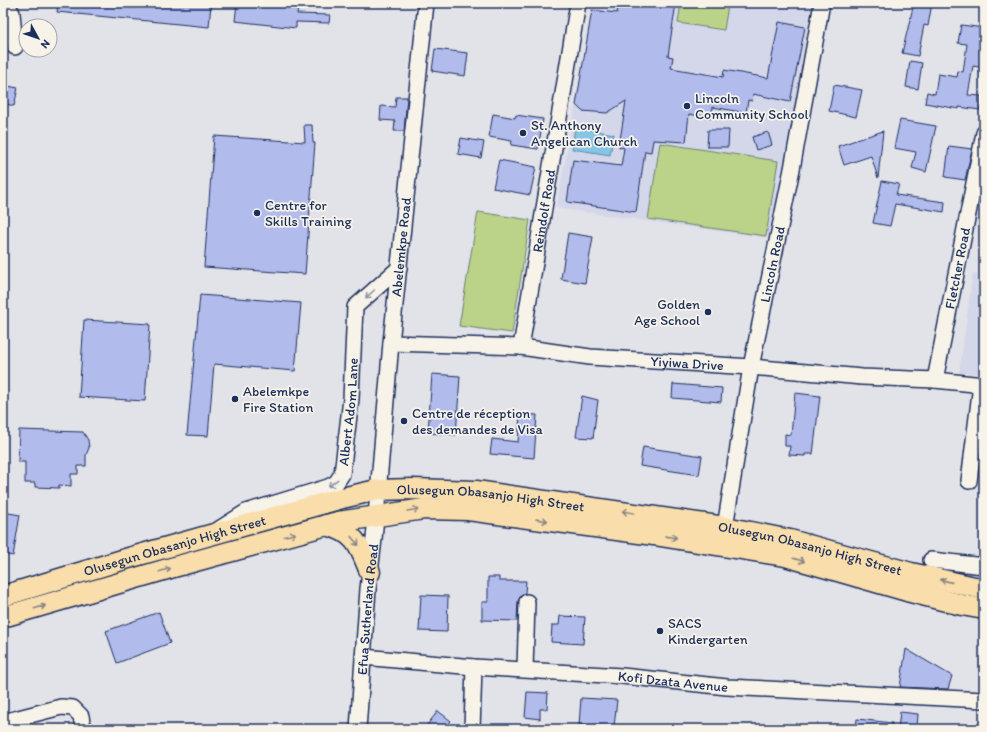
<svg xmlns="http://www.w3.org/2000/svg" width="987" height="732" font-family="Itim,sans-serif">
  <rect width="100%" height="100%" fill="#e2e2e9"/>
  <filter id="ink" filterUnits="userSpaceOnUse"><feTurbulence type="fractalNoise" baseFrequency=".025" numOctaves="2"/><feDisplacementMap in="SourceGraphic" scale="8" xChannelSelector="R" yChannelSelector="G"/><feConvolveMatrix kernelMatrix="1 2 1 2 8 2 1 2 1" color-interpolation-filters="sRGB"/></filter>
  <g filter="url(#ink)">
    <path fill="#d4d7ea" d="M595,3h222l-43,236 -218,-31z
      M973,273l11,2v99l-25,-1z"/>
    <path fill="#bbd289" stroke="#6b8074" d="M681,3h31l16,2 -4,25 -46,-7z
      M660,143l118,18 -12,75 -118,-17z
      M478,212l52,8 -18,113 -53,-7z"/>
    <path fill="#85c6e6" stroke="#5b8ab0" d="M575,127l39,7 -4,21 -38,-6z"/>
    <path fill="#b2bcec" stroke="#1b2f5e" d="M58,3l95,2v-2h58l-2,24 -152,-15z
      M237,3l61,5 -1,6 33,1 -1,8 -33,-1v6l-61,-7z
      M619,3h57l-8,53 5,1 -2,11 52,9 1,-7 44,8 11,-56 26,5 -15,75 -37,-8 -1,7 -4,-1 -2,13 -33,-6 -2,11 -22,-4 -3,28 -33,-2 -2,12 -6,-1 -9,61 -69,-10 6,-42 48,6 3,-18 -5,-1 7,-46 -19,12 -25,-2 -6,-6 16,-95 25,3z
      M914,3h18l-4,23 -4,-1 -6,31 -16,-3z
      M961,25l23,3v40l-11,-2 -5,29 13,1 -1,14 -21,-3v2l-34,-6 2,-11 8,2 3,-20 19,3 1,-6 5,1 4,-28 -9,-1z
      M435,49l33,4 -3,23 -33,-5z
      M910,61l12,2 -4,26 -12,-2z
      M3,85l15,3 -4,18 -11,-3z
      M834,85l28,5 -6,27 -27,-6z
      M396,97h11l-3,34h-10l1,-10 -15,-1 1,-14 14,1z
      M493,114l22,4 1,-3 27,4 -5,30 -27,-4 1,-4 -23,-4z
      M900,120l36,6 -10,46 -14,-4 4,-16 -22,-4z
      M304,125h8l1,18h2l-10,131 -101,-7 10,-131 91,6z
      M708,130h21l-1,17h-21z
      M883,131l-5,47 -7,-22 -27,9 -6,-19z
      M768,132l4,13 -16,5 -4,-13z
      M461,138l23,4 -3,16 -23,-4z
      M949,146l23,3 -7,31 -20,-3z
      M499,160l37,7 -6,28 -37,-7z
      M882,181l17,3 -3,11 49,7 -1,10 -49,-8 -5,22 -17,-3z
      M568,233l25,4 -8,46 -24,-4z
      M200,295l101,8 -6,68 -81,-7 -6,72 -21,-1z
      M84,320l66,4 -5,77 -66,-4z
      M432,374l28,2 -4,59 -28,-2z
      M673,384l49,4 -1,14 -49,-4z
      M795,393l25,3 -7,58h-8v2l-16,-1 1,-9h-5v-12l6,1z
      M582,396l16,4 -5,38 -17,-1z
      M520,414l17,1 -3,43 -44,-4 2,-15 26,3z
      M19,430l64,2 5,8 1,8 -3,7v11h-8v8h-7v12l-12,-1v3l-24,-1v-4h-10v-21h-7z
      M643,447l59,9 -3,19 -59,-9z
      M3,512l17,3 -7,41 -10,-2z
      M488,577h11v4h27l-1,12 -5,4 -2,4 -1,20 -35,-1v-18h6z
      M421,595l27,1 -1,36 -28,-1z
      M159,612l11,31 -53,20 -11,-32z
      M560,616l25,1 -2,27 -32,-2 1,-17h7z
      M906,649l46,27 -4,13 -48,-2z
      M527,692l21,1 -1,16h-7v10l-15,-2z
      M581,698l36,2 -3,27 -35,-2z
      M438,711l13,10 -7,8h-20z
      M900,712l18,2 -1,15h-19z
      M857,719l35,4 -1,6h-35z"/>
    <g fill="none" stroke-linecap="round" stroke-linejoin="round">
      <defs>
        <g id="minor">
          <path d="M6,3l6,10 3,34"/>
          <path id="s1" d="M391,343l130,4 69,10 161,10 111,10 73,3 49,5"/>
          <path id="s2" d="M521,347l57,-344"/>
          <path id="s3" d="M935,380l49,-247"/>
          <path d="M969,481l12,-96"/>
          <path id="s4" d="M725,527l26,-160 41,-198 30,-166"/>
          <path id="s5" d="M219,529l27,-17 82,-25 8,-4 6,-9 9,-75 4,-92 44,-39"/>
          <path d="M931,560l53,6"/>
          <path id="s6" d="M363,657l111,10 148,9 105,11 257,13"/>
          <path d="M525,669l2,-67"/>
          <path d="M3,722l58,-15 12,1 8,8 2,13"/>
          <path id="s7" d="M358,729l10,-140 6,-50 17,-196 35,-340"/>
          <path d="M472,729l2,-62"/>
        </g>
        <g id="major">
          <path d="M326,525c30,7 34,22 44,47"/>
          <path id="s8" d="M3,596l129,-39 210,-59 35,-8 36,-1 63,2 249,36 65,13 121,33 73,16"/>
          <path d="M3,617l171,-50 164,-45 86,-13 44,1 186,25 131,21 122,35 55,14 22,4"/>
        </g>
      </defs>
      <use href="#minor" stroke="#1b2f5e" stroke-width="18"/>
      <use href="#major" stroke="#1b2f5e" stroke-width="23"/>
      <use href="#minor" stroke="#f7f3e8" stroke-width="15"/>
      <use href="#major" stroke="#f9deab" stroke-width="20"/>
    </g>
    <defs><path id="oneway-shaft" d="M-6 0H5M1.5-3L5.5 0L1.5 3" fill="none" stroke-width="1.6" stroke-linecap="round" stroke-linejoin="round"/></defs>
    <g stroke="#8991a3">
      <use href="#oneway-shaft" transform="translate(370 294) rotate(138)"/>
      <use href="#oneway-shaft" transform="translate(333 483) rotate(142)"/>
    </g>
    <g stroke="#8a8684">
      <use href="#oneway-shaft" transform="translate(413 510) rotate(-9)"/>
      <use href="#oneway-shaft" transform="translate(628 512) rotate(-171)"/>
      <use href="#oneway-shaft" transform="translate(542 520) rotate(8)"/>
      <use href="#oneway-shaft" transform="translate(290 535) rotate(-15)"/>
      <use href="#oneway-shaft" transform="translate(671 537) rotate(8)"/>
      <use href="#oneway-shaft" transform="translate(355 541) rotate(49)"/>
      <use href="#oneway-shaft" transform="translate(799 560) rotate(16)"/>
      <use href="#oneway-shaft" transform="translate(165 570) rotate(-17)"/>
      <use href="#oneway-shaft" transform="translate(946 581) rotate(-167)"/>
      <use href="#oneway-shaft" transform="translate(40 607) rotate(-16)"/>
    </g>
  </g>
  <g fill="#1b2f5e" stroke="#f7f3e8" stroke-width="1.5">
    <circle cx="687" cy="106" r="4"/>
    <circle cx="523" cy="133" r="4"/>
    <circle cx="257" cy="213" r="4"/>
    <circle cx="708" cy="312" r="4"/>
    <circle cx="235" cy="399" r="4"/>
    <circle cx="404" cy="421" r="4"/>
    <circle cx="660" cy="631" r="4"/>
  </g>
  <g text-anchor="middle" stroke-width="3.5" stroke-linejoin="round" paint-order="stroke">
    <g font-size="14" fill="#1b2f5e" stroke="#f7f3e8" text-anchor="start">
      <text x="695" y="103">Lincoln<tspan x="695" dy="16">Community School</tspan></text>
      <text x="531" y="130">St. Anthony<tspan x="531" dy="16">Angelican Church</tspan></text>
      <text x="265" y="210">Centre for<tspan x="265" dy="16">Skills Training</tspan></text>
      <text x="700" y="309" text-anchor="end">Golden<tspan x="700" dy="16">Age School</tspan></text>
      <text x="243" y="396">Abelemkpe<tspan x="243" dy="16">Fire Station</tspan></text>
      <text x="412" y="418">Centre de réception<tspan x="412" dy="16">des demandes de Visa</tspan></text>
      <text x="668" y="628">SACS<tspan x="668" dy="16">Kindergarten</tspan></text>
    </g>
    <g font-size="14" fill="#1b2f5e" stroke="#f7f3e8">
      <text dy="5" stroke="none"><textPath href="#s2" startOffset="138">Reindolf Road</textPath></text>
      <text dy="5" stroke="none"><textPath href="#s7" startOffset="484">Abelemkpe Road</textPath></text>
      <text dy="5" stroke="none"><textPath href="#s4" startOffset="267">Lincoln Road</textPath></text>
      <text dy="5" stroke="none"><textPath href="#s3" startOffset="114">Fletcher Road</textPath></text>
      <text dy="5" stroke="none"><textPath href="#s1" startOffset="297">Yiyiwa Drive</textPath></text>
      <text dy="5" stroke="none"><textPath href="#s5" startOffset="200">Albert Adom Lane</textPath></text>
      <text dy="5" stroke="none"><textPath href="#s8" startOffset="503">Olusegun Obasanjo High Street</textPath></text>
      <text dy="5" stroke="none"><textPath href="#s8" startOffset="179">Olusegun Obasanjo High Street</textPath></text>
      <text dy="5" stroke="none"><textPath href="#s8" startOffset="827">Olusegun Obasanjo High Street</textPath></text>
      <text dy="5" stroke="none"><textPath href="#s7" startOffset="120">Efua Sutherland Road</textPath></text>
      <text dy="5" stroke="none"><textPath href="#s6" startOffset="311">Kofi Dzata Avenue</textPath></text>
    </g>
  </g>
  <rect width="987" height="732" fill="none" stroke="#f7f3e8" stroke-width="16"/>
  <rect x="8" y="8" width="971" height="716" fill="none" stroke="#1b2f5e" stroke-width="1.5" filter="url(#ink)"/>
  <g transform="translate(38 38) rotate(130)"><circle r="19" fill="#f7f3e8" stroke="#9fa5b1"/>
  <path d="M0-3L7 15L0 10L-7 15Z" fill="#1b2f5e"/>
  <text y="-6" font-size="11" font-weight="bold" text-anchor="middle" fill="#1b2f5e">N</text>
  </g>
</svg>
